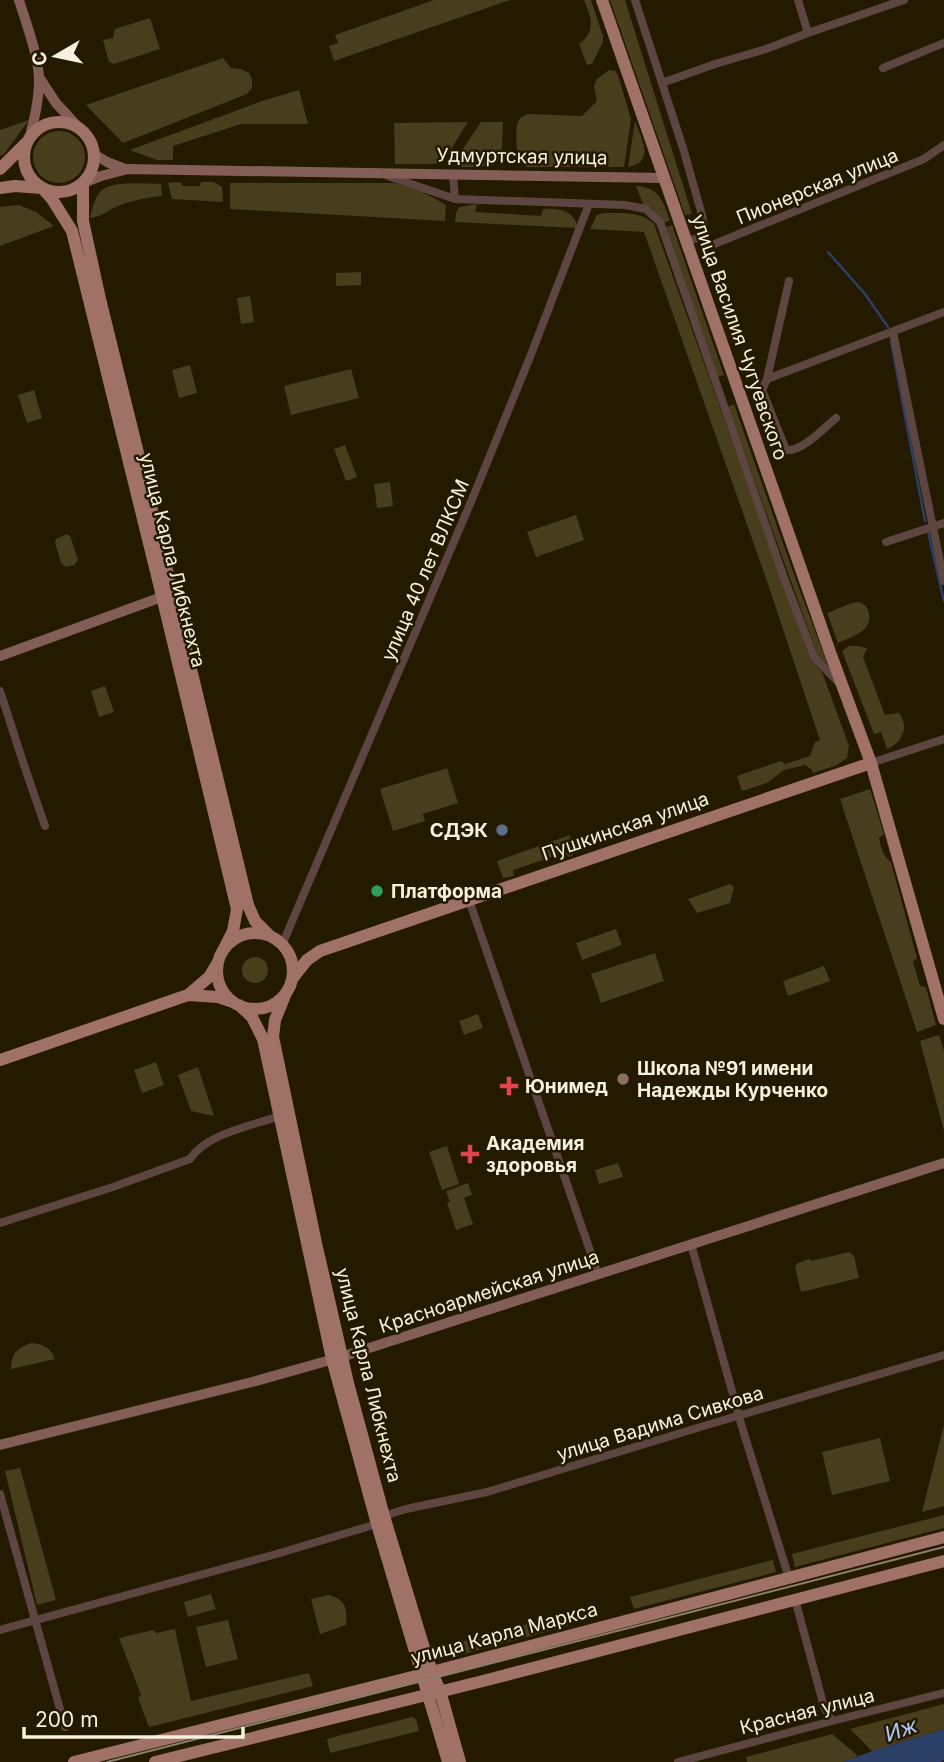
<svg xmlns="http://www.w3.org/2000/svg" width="944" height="1762" font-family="Inter,sans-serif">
  <rect width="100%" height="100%" fill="#241a00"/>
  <path fill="#483d1d" d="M434,0h76l-176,61 -5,-15 9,-3 -3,-8z
    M584,0h7l12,36v6l-11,22 -5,1 -8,-21c18,-13 12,-26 5,-44z
    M610,0h15l67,214 -7,1z
    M150,18l10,31 -46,15 -5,-2 -6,-22 10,-2 2,-9z
    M223,58l8,10 10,1 8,4 3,6v9l-5,6 -124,49 -37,-38z
    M609,70l6,1 3,4 13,44 -7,48h-97c-4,-3 -6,-4 -8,-9 -3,-6 -4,-30 -1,-36 2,-5 6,-6 10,-8l54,2 15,-15 -3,-15 3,-7z
    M299,90l9,34h-67l-68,22v14h-16l-27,-10 132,-49z
    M29,120l-25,34 -4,2v-26z
    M635,121c6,16 21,42 -7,46z
    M468,122l-25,40 -9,2h-39l-1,-41z
    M481,122h22c-2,43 4,45 -42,45l-5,-8z
    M33 157a26 26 0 1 1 52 0a26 26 0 1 1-52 0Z
    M181,182l1,4h18l1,-4h13l8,5 1,15 -51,-3 -4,-16z
    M230,183h164c19,4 36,12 52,22l-1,16 -215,-12z
    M161,184l1,12c-16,2 -31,4 -46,11 -11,5 -13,9 -26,11 2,-8 4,-19 10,-26 11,-12 45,-8 61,-8z
    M636,186c23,1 27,15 34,34l-7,4 -11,-16 -9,-4z
    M477,204l-2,8 66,4 2,-7c16,-1 31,1 35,19l-123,-6 1,-9 3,-6z
    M19,205l17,7 18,14 -54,20v-39z
    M604,213c17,0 38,-2 50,11l156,434 12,14 27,74 -2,12 -10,7 -24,8 -2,-4 -6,-4 -21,5 -17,13 -25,8 -5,-15 44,-15 4,3 25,-8 5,-14 5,-2 -51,-153 -125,-355 -54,-3 7,-14z
    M672,225l52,150 -8,3 -52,-150z
    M361,272v13l-25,1v-13z
    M250,296l4,26 -13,2 -4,-26z
    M190,365l7,28 -18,5 -7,-28z
    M351,369l8,29 -68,17 -7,-29z
    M34,390l8,28 -15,5 -9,-28z
    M734,404l62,176 33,88 -11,-12 -90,-249z
    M345,445l12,32 -11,4 -12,-32z
    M390,482l3,24 -16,2 -3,-24z
    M576,515l8,25 -48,17 -9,-25z
    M67,534l3,2 8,24 -4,5 -8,2 -5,-4 -6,-21 1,-3z
    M859,602c6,3 9,5 10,12 3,18 -18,23 -31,29l-11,-30 25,-10z
    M849,646h7l11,2 -4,9 22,58 14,-2c11,14 3,30 -12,36l-6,-17 -7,2 -32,-83z
    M105,686l9,26 -15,5 -8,-26z
    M447,768l11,35 -35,11 2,7 -32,10 -13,-42z
    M870,789l14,45 -5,4c2,10 4,18 12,24l26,96 -4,4 7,24 6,1 10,38 -19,7 -77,-233z
    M570,835l5,15 -2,5 -4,2 -5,-4 -51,17 1,6 -11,2 -6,-17z
    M730,884l4,3 -4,16 -33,10 -9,-14z
    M616,929l6,16 -40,15 -6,-17z
    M655,953l9,28 -63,22 -10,-29z
    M242 970a13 13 0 1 1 26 0a13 13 0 1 1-26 0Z
    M824,966l6,15 -42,15 -5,-15z
    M478,1014l5,14 -19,7 -5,-14z
    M939,1035l5,16v80l-24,-90z
    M156,1062l8,23 -22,8 -8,-23z
    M198,1067l16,49 -23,-5 -13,-36z
    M447,1146l12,38 -17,6 -13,-38z
    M618,1163l5,14 -24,7 -4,-14z
    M468,1183l4,12 -8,3 9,26 -17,6 -9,-27 3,-1 -4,-11z
    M849,1252l5,4 5,22 -58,14 -6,-25 3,-4 11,-4 2,2z
    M31,1343c12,1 19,4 24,16l-44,10c0,-15 6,-21 20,-26z
    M944,1425v81l-22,6z
    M880,1438l10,43 -58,14 -10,-43z
    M20,1468l36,132 -19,5 -32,-134z
    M944,1515v13l-149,39 -3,-13z
    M773,1560l3,12 -142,37 -4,-12z
    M211,1594l5,15 -28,8 -4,-15z
    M329,1595c18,6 18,13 17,30l-26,9 -9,-35z
    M565,1614l3,12 -112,30 -3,-12z
    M228,1620l10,39 -32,8 -10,-40z
    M175,1629l16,72 118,-28 4,13 -164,41 -11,-29 3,-3 -22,-57 34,-8 3,3z
    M944,1704v25l-72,22 -22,-22z
    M412,1717l4,2 3,12 -89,22 -3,-13 3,-2z
    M832,1734l26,22 -15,6h-96l-1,-5z"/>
  <path fill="#2c3f66" d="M944,1729v31l-4,2h-97l29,-11z"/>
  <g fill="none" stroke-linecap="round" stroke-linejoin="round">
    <path stroke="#2c3f66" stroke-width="2.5" d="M828,252l37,42 23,33
      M891,341l34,180
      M928,532l16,69"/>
    <path stroke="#5d4641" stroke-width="8" d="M635,0l48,148 19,67 2,13 -4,9 -14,5
      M798,0l10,33
      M883,68l61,-25
      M662,83l53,-19 51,-15 42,-16 96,-33
      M453,174l2,25
      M388,176l67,23 170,6 21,4 14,13 124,356 30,79 24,25
      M700,237l12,8 212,-86 20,-14
      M789,281l-22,98 -5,11 24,60c16,2 38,-22 50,-32
      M893,332l51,249
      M767,379l177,-67
      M886,542l58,-19
      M0,691l24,74 21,61
      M871,763l73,-24
      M469,900l129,374
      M282,945l191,-448 57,-140 59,-153
      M0,1223l113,-36 77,-28c17,-26 65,-34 93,-44
      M691,1244l51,183 47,151
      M0,1494l65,233
      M384,1516l22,-7 81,-17 220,-67 237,-70
      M795,1599l29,108 8,14
      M0,1630l273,-75 104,-31
      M678,1762l154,-41 112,-28"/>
    <path stroke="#825e56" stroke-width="10" d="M19,0c7,23 20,57 20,80 0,21 -5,40 -10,60
      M39,77l17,26 23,25
      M94,154l13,8 18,7
      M83,183l18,-7 27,-7 536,9
      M0,656l170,-62
      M0,1445l252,-63 89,-25 603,-194"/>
    <path stroke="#9f7167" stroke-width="12" d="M602,0l229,655 40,108 73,256
      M24 157a35 35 0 1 1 70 0a35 35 0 1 1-70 0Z
      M0,169l26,-26
      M83,183v38l17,78 75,304 73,302 7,16 15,15
      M0,188l15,-2 26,2
      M42,188l10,11 20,32 90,365 75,313 -4,22 -9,18
      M217 971a38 38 0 1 1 76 0a38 38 0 1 1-76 0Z
      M292,979l15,-19 13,-9 551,-188
      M286,993l-11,27 -2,17 43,206 32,140 36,133 40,132 8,24 8,19 20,71
      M188,995l21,-18 9,-15
      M239,1005l13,12 11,22 69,320 45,165 71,238
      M0,1060l188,-65 30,2 15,5
      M74,1762l358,-90 512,-135
      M155,1762l328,-81 461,-120"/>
    <path stroke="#8a826c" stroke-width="2" d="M107,1762l837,-215"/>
  </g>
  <circle fill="#5c6f8a" stroke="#241a00" stroke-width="2.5" cx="502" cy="830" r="7"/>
  <circle fill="#2e9e5b" stroke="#241a00" stroke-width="2.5" cx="377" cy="891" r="7"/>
  <circle fill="#8d6e63" stroke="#241a00" stroke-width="2.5" cx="623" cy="1079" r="7"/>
  <g fill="#e0444e" stroke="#241a00" stroke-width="2.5">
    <path d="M505.5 1075.5h7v7h7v7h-7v7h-7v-7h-7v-7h7z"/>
    <path d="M466.5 1143.5h7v7h7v7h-7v7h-7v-7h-7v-7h7z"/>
  </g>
  <g text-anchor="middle" stroke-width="5" stroke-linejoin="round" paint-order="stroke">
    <g font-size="19" fill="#f6f0de" stroke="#241a00">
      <text transform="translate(522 156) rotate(1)" y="7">Удмуртская улица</text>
      <text transform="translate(817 186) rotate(-22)" y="7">Пионерская улица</text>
      <text transform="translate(740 337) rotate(71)" y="7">улица Василия Чугуевского</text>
      <text transform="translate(173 560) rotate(76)" y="7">улица Карла Либкнехта</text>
      <text transform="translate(425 570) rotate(-67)" y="7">улица 40 лет ВЛКСМ</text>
      <text transform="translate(625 826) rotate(-19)" y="7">Пушкинская улица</text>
      <text transform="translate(489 1291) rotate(-18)" y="7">Красноармейская улица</text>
      <text transform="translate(369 1375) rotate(76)" y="7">улица Карла Либкнехта</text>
      <text transform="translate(660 1423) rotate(-17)" y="7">улица Вадима Сивкова</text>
      <text transform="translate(504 1633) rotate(-15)" y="7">улица Карла Маркса</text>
      <text transform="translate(807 1711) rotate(-14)" y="7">Красная улица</text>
    </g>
    <g font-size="19" font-weight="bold" fill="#f6f0de" stroke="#241a00" text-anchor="start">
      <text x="488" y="837" text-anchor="end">СДЭК</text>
      <text x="391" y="898">Платформа</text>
      <text x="637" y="1075">Школа №91 имени<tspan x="637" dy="22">Надежды Курченко</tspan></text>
      <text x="525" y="1093">Юнимед</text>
      <text x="486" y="1150">Академия<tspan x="486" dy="22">здоровья</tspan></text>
    </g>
    <g font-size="21" font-style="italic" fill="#aec9ff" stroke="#241a00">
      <text transform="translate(901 1730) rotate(-19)" y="7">Иж</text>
    </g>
  </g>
  <g transform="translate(56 56) rotate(261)" stroke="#241a00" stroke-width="5" paint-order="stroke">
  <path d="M0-5L12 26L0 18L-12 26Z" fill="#f6f0de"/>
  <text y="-10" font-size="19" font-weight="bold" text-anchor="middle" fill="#f6f0de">С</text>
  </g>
  <path d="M24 1727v10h219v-10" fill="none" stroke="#f6f0de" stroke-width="3.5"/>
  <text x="35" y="1727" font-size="21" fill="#f6f0de" stroke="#241a00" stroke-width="5" paint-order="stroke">200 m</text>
</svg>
